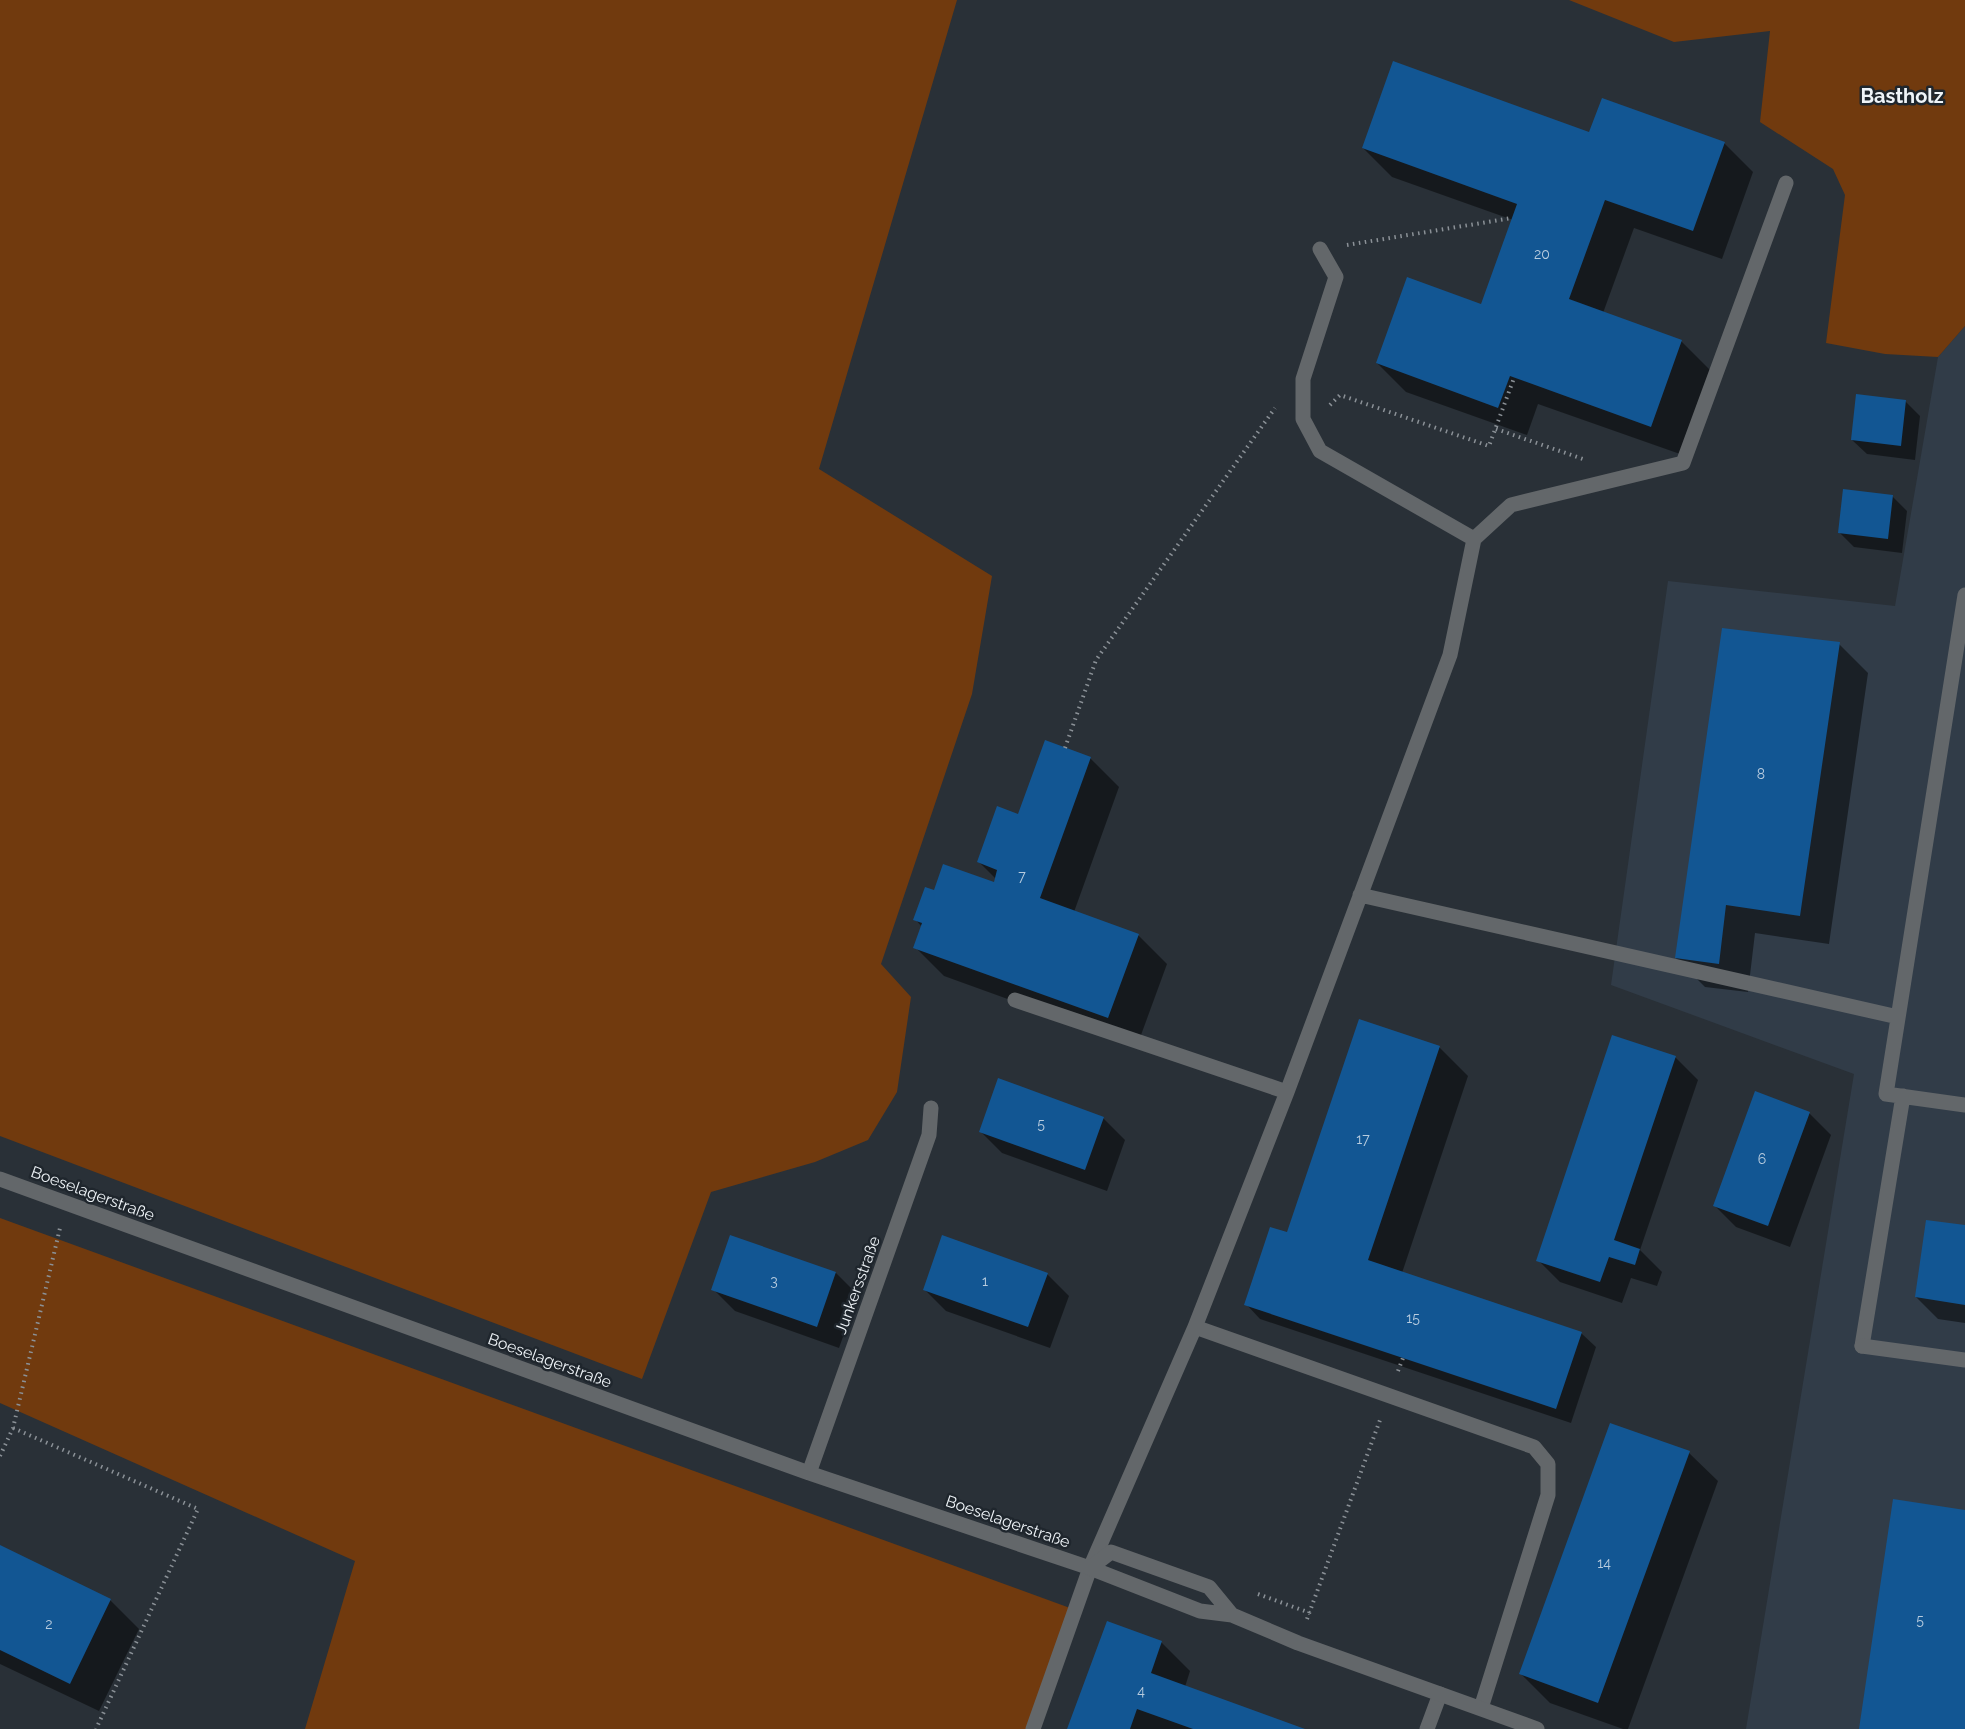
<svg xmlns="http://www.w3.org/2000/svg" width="1965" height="1729" font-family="Raleway,sans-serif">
  <rect width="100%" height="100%" fill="#293037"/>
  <path fill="#313c48" d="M1965,326v1403h-219l108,-655 -243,-89 57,-404 227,25 43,-249z"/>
  <path fill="#713a0e" d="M0,0h957l-138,469 173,107 -20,118 -91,270 30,33 -14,95 -29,48 -53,22 -104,30 -69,187 -642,-243z
    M1569,0h396v326l-27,31 -53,-3 -59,-11 19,-148 -12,-26 -73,-47 10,-91 -96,11z
    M0,1218l1070,390 -44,121h-721l50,-168 -355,-158z"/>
  <path fill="#0007" d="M1590,134l134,9 29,29 -31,87 -88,-31 -31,85 78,28 29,29 -30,84 -142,-50 -11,31 -121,-43 -29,-29 105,-57 31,-86 -121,-43 -29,-29z
    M1905,401l15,15 -5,44 -48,-6 -15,-14z
    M1892,496l15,15 -5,42 -48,-6 -14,-14z
    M1839,644l29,29 -39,271 -74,-11 -7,59 -43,-5 -29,-29z
    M1090,758l29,29 -45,125 64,23 29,29 -30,82 -193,-70 -29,-29 7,-20 -7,-8 20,-27 59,-8 2,-5 -17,-17 39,-46z
    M1613,1036l63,22 22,22 -58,170 22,22 -5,14 -26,-8 -9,25 -62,-21 -22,-22z
    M1439,1047l29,29 -66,197 179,60 15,14 -25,76 -311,-104 -14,-15 42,-70z
    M1809,1113l22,22 -41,112 -54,-20 -22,-22z
    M1103,1118l22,22 -18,51 -105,-38 -22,-22z
    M1965,1227v96l-27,-4 -22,-22z
    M731,1237l105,36 22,22 -19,53 -104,-37 -22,-22z
    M1047,1274l22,22 -19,52 -104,-37 -22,-22z
    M1689,1453l29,28 -90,248h-5l-73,-26 -29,-29z
    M0,1547l110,53 29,29 -40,82 -99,-47z
    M1161,1642l29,29 -5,16 117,42h-233z"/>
  <path fill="#125693" d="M1393,61l196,71 13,-34 123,44 -32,89 -88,-31 -36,99 113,41 -31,87 -141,-51 -12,32 -122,-45 31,-86 74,27 36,-100 -155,-56z
    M1856,394l50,6 -5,46 -50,-6z
    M1843,489l50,6 -5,44 -50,-6z
    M1722,628l118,14 -40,274 -74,-11 -7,59 -44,-6z
    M1045,740l46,17 -51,141 99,36 -31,84 -195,-70 9,-25 -9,-3 12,-33 9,3 9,-26 51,18 3,-12 -20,-8 20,-56 21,8z
    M1359,1019l81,27 -72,214 214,72 -26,77 -312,-104 26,-78 17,5z
    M1612,1035l64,21 -62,184 26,9 -5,16 -26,-8 -9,25 -64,-21z
    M998,1078l106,39 -19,53 -106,-38z
    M1755,1091l55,21 -42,114 -55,-20z
    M1926,1220l39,5v80l-50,-8z
    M730,1235l106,37 -19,55 -106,-37z
    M942,1235l106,38 -20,54 -105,-37z
    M1610,1423l80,28 -92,252 -79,-29z
    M1893,1499l72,11v219h-106z
    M0,1545l111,54 -41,85 -70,-34z
    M1107,1621l55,20 -11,32 154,56h-112l-56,-20 -7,20h-63z"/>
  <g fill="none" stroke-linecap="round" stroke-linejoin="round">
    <path stroke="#8b9197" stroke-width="4" stroke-dasharray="1.5 4.5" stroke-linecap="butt" d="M1347,245l165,-27
      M1330,405l10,-10 149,51 25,-68
      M1496,429l87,30
      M1065,748l31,-88 179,-252
      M1398,1371l5,-13
      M13,1428l185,81 -102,220
      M0,1456l13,-28 47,-200
      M1258,1594l52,19
      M1307,1619l73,-199"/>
    <path stroke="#63676a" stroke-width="15" d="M1474,539l37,-34 172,-42 103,-280
      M1965,595l-79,499 79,11
      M1360,895l538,122
      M1015,1000l272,92
      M1195,1327l339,120 14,17v31l-67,213
      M1862,1346l41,-250
      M1033,1729l57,-161 105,-241 92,-235 163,-437 24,-116 -154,-88 -17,-32v-40l33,-102 -16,-28
      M1427,1729l13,-35"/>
    <path stroke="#63676a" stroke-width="15" d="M0,1179l809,294 281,95 110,43 32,4 66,28 239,86
      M1862,1346l103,14
      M809,1473l120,-338 2,-27
      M1090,1568l21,-16 98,35 23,28"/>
  </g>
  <g text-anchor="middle" stroke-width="5" stroke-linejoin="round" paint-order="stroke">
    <g font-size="14" fill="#b8ccdf">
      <text x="1542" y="259">20</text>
      <text x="1761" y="779">8</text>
      <text x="1022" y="881">7</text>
      <text x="1041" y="1129">5</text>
      <text x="1363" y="1144">17</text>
      <text x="1762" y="1164">6</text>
      <text x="774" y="1286">3</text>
      <text x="985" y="1286">1</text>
      <text x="1413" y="1323">15</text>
      <text x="1604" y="1568">14</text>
      <text x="1920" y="1625">5</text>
      <text x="49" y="1629">2</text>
      <text x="1141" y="1696">4</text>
    </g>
    <g font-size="16" fill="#eff4f8" stroke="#1f262d">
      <text transform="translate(93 1193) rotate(20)" y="6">Boeselagerstraße</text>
      <text transform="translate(857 1285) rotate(-70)" y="6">Junkersstraße</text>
      <text transform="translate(550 1360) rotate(20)" y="6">Boeselagerstraße</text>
      <text transform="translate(1008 1521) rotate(19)" y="6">Boeselagerstraße</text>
    </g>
    <g font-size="20" font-weight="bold" fill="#eff4f8" stroke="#1f262d">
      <text x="1902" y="103">Bastholz</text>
    </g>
  </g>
</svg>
